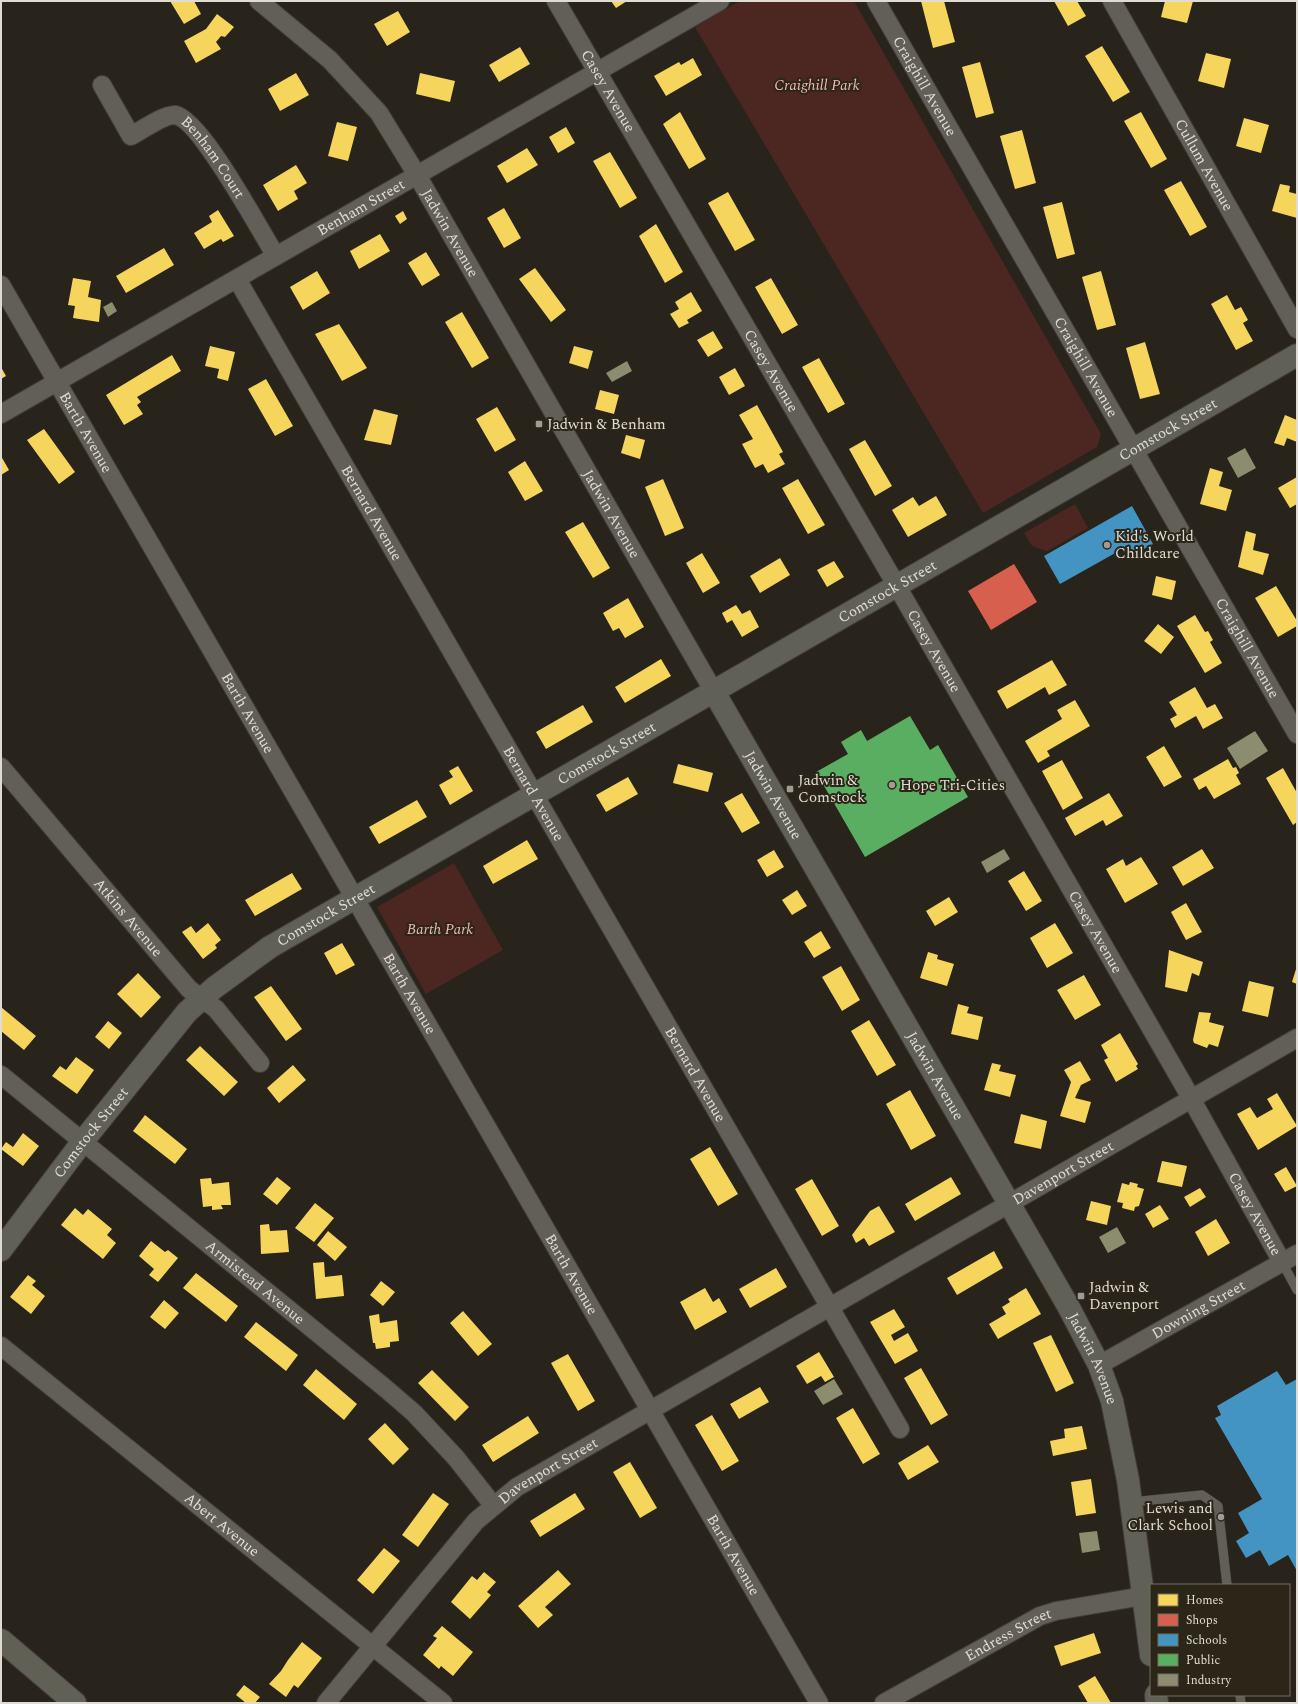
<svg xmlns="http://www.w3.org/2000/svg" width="1298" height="1704" font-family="Spectral,serif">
  <rect width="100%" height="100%" fill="#28241c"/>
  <path fill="#4c2621" d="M740,1h114l247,433 -4,13 -114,66 -288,-486z
    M1075,504l13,24 -41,23 -15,-5 -8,-13z
    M454,863l49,87 -77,44 -49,-87z"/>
  <path fill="#f6d55c" d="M170,1h24l7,13 -17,10z
    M611,1h16l-11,7z
    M921,1h23l11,41 -22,6z
    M1054,1h23l9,15 -18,10z
    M1165,1h28l-6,22 -26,-6z
    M398,11l12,21 -23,14 -13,-22z
    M217,14l17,13 -9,10 -4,-1 -5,6 5,7 -25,14 -12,-22 22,-12z
    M1102,46l28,46 -17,10 -28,-46z
    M520,47l10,17 -31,18 -10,-17z
    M1206,53l25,6 -7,29 -26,-7z
    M693,58l9,17 -36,21 -12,-20 25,-14 2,3z
    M980,62l14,51 -18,5 -14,-51z
    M296,73l13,22 -29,16 -12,-22z
    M420,73l35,8 -5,21 -34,-8z
    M680,112l26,47 -17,10 -26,-45z
    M1141,112l26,47 -16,9 -27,-47z
    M1244,118l25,7 -8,28 -25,-7z
    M337,122l20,5 -9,34 -20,-5z
    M566,127l9,16 -17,10 -9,-16z
    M1022,130l14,53 -21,6 -15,-53z
    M527,148l11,17 -31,18 -10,-17z
    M610,152l27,46 -17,10 -27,-47z
    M296,165l11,18 -13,8 4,8 -20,12 -15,-26z
    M1181,181l26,46 -17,9 -26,-46z
    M1280,184l10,2 -1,6 8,2v24l-25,-7z
    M728,192l27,48 -20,11 -27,-48z
    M1062,202l13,52 -18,5 -14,-52z
    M504,208l17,30 -17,10 -17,-30z
    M218,210l16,26 -11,6 -2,-3 -17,10 -10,-16 18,-11 -3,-6z
    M403,211l4,8 -7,5 -5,-8z
    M656,224l27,48 -18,11 -26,-47z
    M380,234l10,17 -31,18 -9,-18z
    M164,248l10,17 -48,28 -10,-17z
    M426,252l14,23 -18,11 -14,-23z
    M535,268l31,42 -15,12 -32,-43z
    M317,271l13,22 -27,17 -13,-23z
    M1101,271l15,54 -19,5 -15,-53z
    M73,278l18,3 -3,16 13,3 -2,22 -26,-4 2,-12 -7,-1z
    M771,278l27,47 -16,9 -27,-47z
    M691,292l11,19 -15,9 2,3 -10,5 -9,-14 9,-5 -4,-7z
    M1227,295l8,15 6,-3 7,13 -5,3 10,18 -17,9 -25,-46z
    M462,312l27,46 -17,10 -27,-46z
    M339,324l28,44 -25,13 -27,-47z
    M713,331l10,17 -15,9 -11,-17z
    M1145,342l15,52 -20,5 -14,-51z
    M210,346l25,6 -7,29 -11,-3 2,-9 -14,-3z
    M574,346l19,5 -5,18 -19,-6z
    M172,355l9,16 -44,26 4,5 -4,3 6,9 -19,11 -18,-30z
    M819,358l26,46 -17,9 -26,-46z
    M1,367l5,9 -5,3z
    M735,368l10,18 -16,9 -10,-18z
    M266,379l27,47 -18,10 -27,-47z
    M600,390l19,5 -5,19 -19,-5z
    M757,405l26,47 -4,2 6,10 -17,9 -5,-9 -8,4 -13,-24 11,-5 -14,-24z
    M497,407l19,33 -21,12 -19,-33z
    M374,409l24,6 -7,30 -27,-5z
    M1285,415l12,5v22l-10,-4 -3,8 -10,-3z
    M44,429l31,43 -16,12 -32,-44z
    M626,435l19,5 -5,19 -19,-6z
    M865,440l27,46 -17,10 -26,-47z
    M1,456l8,14 -8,5z
    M525,461l18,30 -18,10 -17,-29z
    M1210,468l13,4 -4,14 13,4 -6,21 -26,-7z
    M1297,477v27l-7,4 -12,-20z
    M663,479l21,49 -19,8 -20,-49z
    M798,479l27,46 -17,9 -26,-46z
    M936,496l11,19 -39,22 -16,-27 21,-13 6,9z
    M583,522l27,46 -17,10 -28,-46z
    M1246,531l10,3 -3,16 16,4 -6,21 -25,-8z
    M702,553l18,30 -17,10 -17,-30z
    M780,558l10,17 -30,18 -10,-17z
    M834,561l10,16 -17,10 -10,-17z
    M1156,576l20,5 -4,19 -20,-5z
    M1276,586l21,35v5l-19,11 -23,-39z
    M628,598l16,29 -19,11 -6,-10 -6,3 -10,-18z
    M736,605l6,9 8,-4 9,17 -17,10 -10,-17 -5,3 -5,-10z
    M1195,615l10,17 3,-1 5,9 -3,2 12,21 -17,10 -28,-47z
    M1158,624l16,13 -13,17 -17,-13z
    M661,659l10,17 -46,27 -10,-16z
    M1052,660l15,25 -18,10 -4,-8 -38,22 -10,-18z
    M1195,687l12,21 8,-4 8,14 -20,11 -7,-13 -21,12 -5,-9 7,-4 -8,-13z
    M1075,700l15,26 -43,25 3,5 -12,7 -13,-22 37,-22 -5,-9z
    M583,705l10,17 -47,27 -10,-17z
    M1164,746l18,31 -18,10 -18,-30z
    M1228,759l5,9 3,-1 3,6 -3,2 5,9 -27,15 -8,-13 -7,4 -6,-11z
    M1062,760l21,38 -20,12 -21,-39z
    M678,764l35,9 -5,19 -35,-9z
    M458,766l15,25 -23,14 -11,-20 14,-8 -4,-6z
    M1283,768l14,25v29l-4,3 -27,-47z
    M628,777l10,17 -32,18 -10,-17z
    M742,793l18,30 -18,10 -18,-30z
    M1109,793l14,23 -17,10 -3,-6 -28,16 -10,-18z
    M417,800l10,17 -48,27 -10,-17z
    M527,840l11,19 -45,25 -10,-18z
    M1202,849l12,19 -31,18 -11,-19z
    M774,850l10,17 -17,10 -10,-17z
    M1141,857l17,27 -33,19 -19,-34 17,-10 3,7z
    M1024,871l18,30 -16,10 -18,-30z
    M292,873l10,16 -47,27 -10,-16z
    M797,890l10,16 -15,9 -10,-15z
    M949,897l9,15 -23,14 -9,-15z
    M1186,903l16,29 -16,8 -15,-28z
    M208,923l13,17 -6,5 2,3 -14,11 -21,-27 9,-6 5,7z
    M1055,923l18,30 -26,15 -17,-30z
    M821,931l10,17 -17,10 -10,-16z
    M342,943l13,22 -19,10 -12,-22z
    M1169,950l34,12 -4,14 -7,-3 -5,19 -22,-5z
    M928,952l10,3 -1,4 17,5 -7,22 -27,-8z
    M841,966l19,34 -18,11 -20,-34z
    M1297,966v18l-5,-2z
    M138,973l23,24 -20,21 -24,-24z
    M1084,975l17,30 -26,15 -18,-30z
    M1249,981l25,6 -6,30 -26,-6z
    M271,986l31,43 -16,12 -32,-44z
    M958,1004l11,3 -2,6 16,4 -5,23 -27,-6z
    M1,1007l35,29 -12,14 -23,-19z
    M1199,1012l12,1 -2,9 15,4 -6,21 -9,-3 -2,4 -13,-5 -1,-3z
    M869,1020l27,45 -19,11 -26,-45z
    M108,1021l14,12 -13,16 -14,-12z
    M1120,1033l18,31 -2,2 2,3 -22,13 -12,-22 4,-2 -7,-13z
    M200,1046l38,36 -14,14 -38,-36z
    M76,1057l18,13 -17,24 -25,-18 8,-10 6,4z
    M1080,1061l11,19 -10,5 -6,13 16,4 -6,21 -25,-7 11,-34 -7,-12z
    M992,1063l9,2 -2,6 17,4 -6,22 -26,-7z
    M293,1065l13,15 -27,23 -12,-15z
    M910,1090l26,46 -25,14 -25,-46z
    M1277,1093l20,33 -39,24 -21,-36 13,-7 7,11 16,-9 -6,-10z
    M1021,1114l26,7 -6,28 -27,-6z
    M145,1115l42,34 -12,15 -42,-33z
    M23,1133l16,13 -16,20 -22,-17 5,-7 7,5z
    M710,1147l28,47 -20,12 -28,-47z
    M1162,1161l25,5 -5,21 -25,-5z
    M1286,1167l11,19 -12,6 -11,-18z
    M277,1177l14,11 -14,17 -14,-11z
    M951,1177l10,17 -46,27 -10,-17z
    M211,1178l1,6 17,-2 2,23h-10l2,4 -11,1v-4l-9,1 -3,-28z
    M812,1179l27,47 -17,10 -27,-47z
    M1130,1182l8,2 -1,3 7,2 -5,17 -4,1 -1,4 -12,-3 1,-5 -6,-1 5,-19 7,2z
    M1200,1188l6,9 -16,10 -6,-10z
    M1091,1201l20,5 -4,19 -21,-5z
    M315,1203l19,15 -20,24 -19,-14z
    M1160,1205l9,14 -16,9 -8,-14z
    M879,1206l16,26 -26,14 -5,-8 -8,5 -4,-8 18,-24z
    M75,1208l8,7 5,-6 24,20 -5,6 9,8 -13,16 -42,-34z
    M1216,1219l14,24 -22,13 -13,-24z
    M269,1224l1,7 17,-1 2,22 -28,2 -1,-29z
    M328,1231l19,16 -12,14 -18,-16z
    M151,1241l14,11 3,-2 10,8 -20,24 -9,-7 5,-6 -15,-13z
    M994,1251l9,17 -46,27 -10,-17z
    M324,1262l1,15 17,-2 2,21 -28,3 -3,-36z
    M776,1268l11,19 -37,21 -11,-19z
    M196,1273l42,33 -12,16 -43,-34z
    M28,1275l8,6 -4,4 13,11 -14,18 -21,-17z
    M381,1281l14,11 -12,14 -13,-11z
    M705,1288l8,14 6,-4 8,14 -32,18 -15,-28z
    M1026,1288l15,26 -43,25 -9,-15 17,-10 -4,-7 8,-5 -2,-3z
    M164,1300l15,13 -14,16 -15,-12z
    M894,1309l11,18 -14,8 3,6 14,-8 10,18 -23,13 -25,-42z
    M463,1311l29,33 -14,12 -28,-33z
    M379,1314l1,9 17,-3 2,21 -9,1v5l-14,2 -1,-6h-2l-4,-27z
    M256,1322l42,33 -12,16 -42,-34z
    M1051,1335l23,48 -18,9 -23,-49z
    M819,1352l15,25 -9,5 -4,-6 -14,8 -11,-18z
    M568,1354l27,47 -17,10 -27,-48z
    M921,1368l27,47 -17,10 -27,-47z
    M316,1369l41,35 -13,16 -41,-35z
    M432,1370l37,37 -14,14 -37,-38z
    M760,1387l9,15 -30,17 -9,-15z
    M853,1408l27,46 -17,10 -27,-46z
    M712,1415l27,46 -17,10 -27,-46z
    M528,1416l11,17 -46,29 -11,-17z
    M385,1423l24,26 -16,16 -25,-26z
    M1082,1426l5,23 -34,7 -3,-15 15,-3 -1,-9z
    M928,1445l11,17 -31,18 -10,-17z
    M630,1462l27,46 -17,10 -27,-46z
    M1091,1479l5,34 -20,3 -5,-34z
    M433,1493l16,11 -31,43 -16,-12z
    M575,1493l10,16 -45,28 -10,-16z
    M384,1548l16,13 -27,33 -16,-14z
    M558,1570l13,14 -26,23 8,8 -15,13 -20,-22z
    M484,1572l12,10 -9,10 4,3 -21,24 -19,-17 21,-26 5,4z
    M442,1626l31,26 -20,24 -12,-10 -2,3 -16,-14 14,-17 -4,-2z
    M1094,1633l7,20 -40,13 -7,-20z
    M302,1642l20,16 -24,30 -4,-3 -8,12 -17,-13 12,-13 7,-11z
    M1095,1676l16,27h-23l-10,-17z
    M244,1685l16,12 -5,6h-9l-10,-8z"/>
  <path fill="#d6604d" d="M1014,564l23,38 -46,28 -23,-39z"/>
  <path fill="#4393c3" d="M1132,506l21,38 -22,12 -5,-9 -66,37 -16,-28z
    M1277,1371l9,14 11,-6v192l-9,-16 -19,11 -9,-16 -14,8 -10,-17 13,-8 -11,-20 24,-14 -47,-81 6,-3 -4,-9z"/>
  <path fill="#5aae61" d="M910,716l20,34 8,-5 30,52 -103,60 -49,-85 32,-18 -7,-12 20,-12 6,11z"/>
  <path fill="#8c8c6e" d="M112,302l5,9 -9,6 -5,-10z
    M627,361l5,10 -20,11 -6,-9z
    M1245,448l11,20 -18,10 -11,-20z
    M1255,731l13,20 -28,18 -13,-21z
    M1004,849l6,10 -23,14 -6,-11z
    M1117,1227l9,16 -18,10 -9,-16z
    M834,1379l9,15 -20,11 -9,-14z
    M1097,1531l3,19 -18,3 -3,-20z"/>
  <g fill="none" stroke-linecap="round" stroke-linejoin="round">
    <defs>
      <path id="lane" d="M1282,1262l15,28
        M1131,1502l71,-7 16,11 9,79
        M1240,1695l1,8"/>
      <g id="street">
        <path id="s1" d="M259,1l71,59 49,53 38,62 297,517"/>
        <path id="s2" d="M556,1l349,599 278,484 99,178"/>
        <path id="s3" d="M876,1l421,733"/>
        <path id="s4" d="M1112,1l185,328"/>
        <path id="s5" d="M102,85l29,51c9,-5 34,-22 44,-21 26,4 85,116 101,141"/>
        <path id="s6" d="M237,279l663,1150"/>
        <path id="s7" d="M1,285l818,1418"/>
        <path id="s8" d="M1,414l719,-413"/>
        <path id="s9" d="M1,767l188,222 27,20 44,54"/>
        <path id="s10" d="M1,1075l384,313 29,25 42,45 37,47"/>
        <path id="s11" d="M1,1346l442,357"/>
        <path id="s12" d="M1099,1365l198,-111"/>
        <path id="s13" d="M326,1703l150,-182 41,-34 780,-449"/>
        <path id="s14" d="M884,1703l156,-87 16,-5 87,-15"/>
      </g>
      <g id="secondary">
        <path id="s15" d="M714,692l353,612 32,61 13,36 16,79 23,175"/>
        <path id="s16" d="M1,1250l82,-109 104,-129 27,-24 56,-41 1027,-592"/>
        <path d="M1156,1695l1,8"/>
      </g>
      <path id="primary" d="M1,1640l74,63"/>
    </defs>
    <use href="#lane" stroke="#423e39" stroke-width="10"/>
    <use href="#street" stroke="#423e39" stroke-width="20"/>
    <use href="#secondary" stroke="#423e39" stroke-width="24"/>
    <use href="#primary" stroke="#423e39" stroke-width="24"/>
    <use href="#lane" stroke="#625f58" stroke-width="9"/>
    <use href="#street" stroke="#625f58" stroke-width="18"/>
    <use href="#secondary" stroke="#616057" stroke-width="22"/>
    <use href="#primary" stroke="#616054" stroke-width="22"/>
  </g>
  <g fill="#a09c93" stroke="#2c2618" stroke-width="1.5">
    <rect x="535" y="420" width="8" height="8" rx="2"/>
    <circle cx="1107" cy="545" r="4"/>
    <circle cx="892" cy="785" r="4"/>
    <rect x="786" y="785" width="8" height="8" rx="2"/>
    <rect x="1077" y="1292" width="8" height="8" rx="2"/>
    <circle cx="1221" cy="1517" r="4"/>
  </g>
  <g text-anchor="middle" stroke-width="4" stroke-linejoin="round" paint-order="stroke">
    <g font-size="15" font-style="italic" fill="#f2b6b0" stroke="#2c2618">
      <text x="817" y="90">Craighill Park</text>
      <text x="440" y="934">Barth Park</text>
    </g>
    <g font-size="15" fill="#e0dcd3" stroke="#2c2618">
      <text dy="5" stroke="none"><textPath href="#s3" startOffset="98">Craighill Avenue</textPath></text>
      <text dy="5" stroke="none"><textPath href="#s2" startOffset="104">Casey Avenue</textPath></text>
      <text dy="5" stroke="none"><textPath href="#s5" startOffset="166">Benham Court</textPath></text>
      <text dy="5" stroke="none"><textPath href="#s4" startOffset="188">Cullum Avenue</textPath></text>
      <text dy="5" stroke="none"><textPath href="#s8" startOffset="415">Benham Street</textPath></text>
      <text dy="5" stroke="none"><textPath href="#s1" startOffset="304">Jadwin Avenue</textPath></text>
      <text dy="5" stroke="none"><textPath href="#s3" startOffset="422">Craighill Avenue</textPath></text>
      <text dy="5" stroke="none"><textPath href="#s2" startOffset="428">Casey Avenue</textPath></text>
      <text dy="5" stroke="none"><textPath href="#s16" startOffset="1444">Comstock Street</textPath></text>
      <text dy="5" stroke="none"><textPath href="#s7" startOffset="170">Barth Avenue</textPath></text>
      <text dy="5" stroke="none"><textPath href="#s6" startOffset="270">Bernard Avenue</textPath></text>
      <text dy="5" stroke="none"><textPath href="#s1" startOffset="628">Jadwin Avenue</textPath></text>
      <text dy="5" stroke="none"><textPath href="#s16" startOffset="1120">Comstock Street</textPath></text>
      <text dy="5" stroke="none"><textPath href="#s3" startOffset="746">Craighill Avenue</textPath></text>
      <text dy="5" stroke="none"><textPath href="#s2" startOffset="752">Casey Avenue</textPath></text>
      <text dy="5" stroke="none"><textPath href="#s7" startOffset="494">Barth Avenue</textPath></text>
      <text dy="5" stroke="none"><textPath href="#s16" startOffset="796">Comstock Street</textPath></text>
      <text dy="5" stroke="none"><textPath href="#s6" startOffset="594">Bernard Avenue</textPath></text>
      <text dy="5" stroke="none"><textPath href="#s15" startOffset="119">Jadwin Avenue</textPath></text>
      <text dy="5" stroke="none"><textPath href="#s16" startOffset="472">Comstock Street</textPath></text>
      <text dy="5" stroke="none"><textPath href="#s9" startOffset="197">Atkins Avenue</textPath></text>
      <text dy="5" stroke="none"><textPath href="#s2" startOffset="1076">Casey Avenue</textPath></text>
      <text dy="5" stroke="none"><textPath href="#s7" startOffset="818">Barth Avenue</textPath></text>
      <text dy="5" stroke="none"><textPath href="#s6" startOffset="918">Bernard Avenue</textPath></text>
      <text dy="5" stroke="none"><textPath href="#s15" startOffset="443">Jadwin Avenue</textPath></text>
      <text dy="5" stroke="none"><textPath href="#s16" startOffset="148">Comstock Street</textPath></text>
      <text dy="5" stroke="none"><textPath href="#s13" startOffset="919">Davenport Street</textPath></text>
      <text dy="5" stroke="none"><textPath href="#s2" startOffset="1400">Casey Avenue</textPath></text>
      <text dy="5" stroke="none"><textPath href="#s7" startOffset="1142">Barth Avenue</textPath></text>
      <text dy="5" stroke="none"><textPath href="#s10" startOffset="328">Armistead Avenue</textPath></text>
      <text dy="5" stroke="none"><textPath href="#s12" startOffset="114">Downing Street</textPath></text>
      <text dy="5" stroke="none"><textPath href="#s15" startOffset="767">Jadwin Avenue</textPath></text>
      <text dy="5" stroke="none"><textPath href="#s13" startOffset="324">Davenport Street</textPath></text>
      <text dy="5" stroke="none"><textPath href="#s11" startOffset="284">Abert Avenue</textPath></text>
      <text dy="5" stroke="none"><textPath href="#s7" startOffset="1466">Barth Avenue</textPath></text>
      <text dy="5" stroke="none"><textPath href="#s14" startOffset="142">Endress Street</textPath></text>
    </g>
    <g font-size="15" fill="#e0dcd3" stroke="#2c2618" text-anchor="start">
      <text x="547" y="429">Jadwin &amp; Benham</text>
      <text x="1115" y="541">Kid's World<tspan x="1115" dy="17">Childcare</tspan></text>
      <text x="798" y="785">Jadwin &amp;<tspan x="798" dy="17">Comstock</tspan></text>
      <text x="900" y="790">Hope Tri-Cities</text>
      <text x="1089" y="1292">Jadwin &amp;<tspan x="1089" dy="17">Davenport</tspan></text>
      <text x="1213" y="1513" text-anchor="end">Lewis and<tspan x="1213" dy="17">Clark School</tspan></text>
    </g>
  </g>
  <rect width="1298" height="1704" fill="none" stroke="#e0dcd3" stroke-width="4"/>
  <rect x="1150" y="1584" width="140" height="112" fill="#2c2618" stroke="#746f63"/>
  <rect x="1158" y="1594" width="20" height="12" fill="#f6d55c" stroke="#746f63"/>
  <text x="1186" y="1604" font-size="12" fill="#e0dcd3">Homes</text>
  <rect x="1158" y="1614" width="20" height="12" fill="#d6604d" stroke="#746f63"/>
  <text x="1186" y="1624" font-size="12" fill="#e0dcd3">Shops</text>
  <rect x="1158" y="1634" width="20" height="12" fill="#4393c3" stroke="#746f63"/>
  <text x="1186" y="1644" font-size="12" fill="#e0dcd3">Schools</text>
  <rect x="1158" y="1654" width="20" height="12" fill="#5aae61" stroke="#746f63"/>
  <text x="1186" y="1664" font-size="12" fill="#e0dcd3">Public</text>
  <rect x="1158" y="1674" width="20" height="12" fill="#8c8c6e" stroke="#746f63"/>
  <text x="1186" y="1684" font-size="12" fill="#e0dcd3">Industry</text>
</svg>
